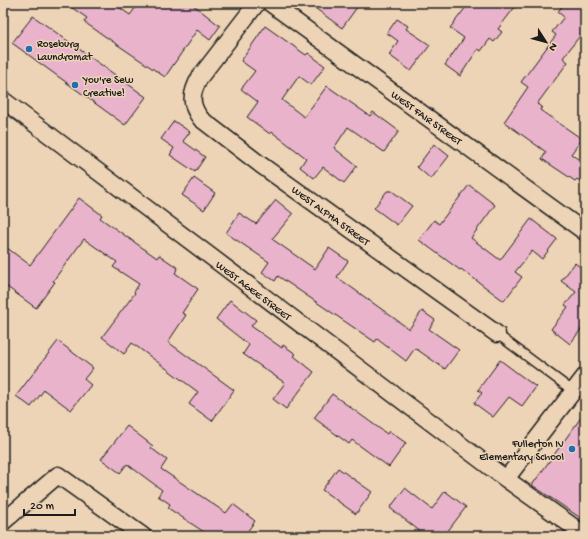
<svg xmlns="http://www.w3.org/2000/svg" width="588" height="539" font-family="'Gochi Hand',sans-serif">
  <rect width="100%" height="100%" fill="#eed4b6"/>
  <filter id="ink" filterUnits="userSpaceOnUse"><feTurbulence type="fractalNoise" baseFrequency=".025" numOctaves="2"/><feDisplacementMap in="SourceGraphic" scale="8" xChannelSelector="R" yChannelSelector="G"/><feConvolveMatrix kernelMatrix="1 2 1 2 8 2 1 2 1" color-interpolation-filters="sRGB"/></filter>
  <g filter="url(#ink)">
    <path fill="#e9b3cc" stroke="#1c1c1c" d="M65,3h48l17,12 9,-12h52l29,23 -10,14 -13,-10 -32,47 -81,-55 3,-4z
      M308,3h52l-18,25z
      M469,3h49l-20,26 4,3 -8,10 -4,-3 -9,12 -3,-2 -18,27 -15,-11 19,-27 -14,-10z
      M564,3h21v26l-22,29 5,4 -31,42 5,3 -2,3 42,29 -11,15 14,10v21l-8,-6 -2,2 -33,-22 4,-7 -42,-30 24,-35 -7,-5 35,-47 -4,-3 12,-15 -6,-5z
      M33,16l113,81 -21,28 -113,-82z
      M397,19l11,7 -2,3 24,16 -19,26 -22,-16 9,-14 -11,-8z
      M265,26l41,29 2,-2 17,13 -14,19 -12,-9 -17,24 22,17 23,-31 43,30 3,-4 26,19 -15,21 -36,-25 -14,21 23,18 -13,17 -21,-16 -9,11 -14,-11 6,-9 -34,-26 -2,2 -23,-17 11,-15 -17,-13 14,-18 -14,-10z
      M174,121l16,11 -7,9 22,16 -10,15 -25,-17 4,-7 -13,-9z
      M434,144l15,12 -18,23 -14,-12z
      M194,178l21,15 -11,17 -22,-15z
      M469,185l26,20 -24,33 29,22 31,-41 26,20 -15,20 -10,-8 -17,21 7,5 -18,24 -43,-32 -1,1 -41,-30 15,-20 5,4z
      M387,191h5l20,15 -15,19 -23,-17z
      M79,198l23,17 -2,3 57,40 2,-3 19,13 -3,5 23,16 -16,24 4,2 -18,27 66,48 -22,31 -23,-17 9,-12 -66,-49 -8,11 -22,-17 33,-44 -1,-1 5,-8 -26,-17 4,-5 -33,-23 -31,42 2,1 -19,26 -33,-24v-39l27,20z
      M276,200l17,14 -21,25 43,30 14,-21 19,13 -11,16 72,52 13,-18 13,9 -6,9 30,21 -14,19 -30,-21 -9,13 -29,-22 -2,3 -97,-66 -3,5 -13,-9 7,-10 -43,-29 13,-20 17,11z
      M575,263l10,8v53l-15,20 -19,-15 17,-22 -3,-2 11,-13 -15,-11z
      M230,300l26,20 -5,6 31,22 1,-3 13,9 -2,2 20,16 -28,37 -13,-10 12,-16 -42,-29 6,-9 -33,-26z
      M58,341l35,27 -9,11 7,6 -20,25 -27,-20 -13,17 -15,-11z
      M500,360l36,27 -14,19 -13,-9 -16,20 -19,-14 8,-10 -4,-3z
      M332,394l55,40 2,-3 17,12 -17,24 -37,-27 -3,4 -35,-26z
      M585,412v109l-53,-36z
      M127,426l26,20 -2,2 16,12 -6,9 65,44 7,-9 22,17 -11,15h-34l-42,-28 2,-4 -12,-8 4,-6 -35,-26 -7,9 -19,-14z
      M338,468l34,24 -16,22 -34,-24z
      M405,488l27,21 13,-18 21,16 -22,29h-18l-36,-28z"/>
    <g fill="none" stroke-linecap="round" stroke-linejoin="round">
      <defs>
        <path id="lane" d="M497,334l76,57"/>
        <path id="street" d="M257,3l-57,74c-9,16 -11,27 1,42l60,46 236,169
          M270,3l315,229
          M3,100l503,379 79,56
          M506,479l79,-103
          M3,522l55,-47 85,61"/>
      </defs>
      <use href="#lane" stroke="#1c1c1c" stroke-width="11"/>
      <use href="#street" stroke="#1c1c1c" stroke-width="19"/>
      <use href="#lane" stroke="#eed4b6" stroke-width="8"/>
      <use href="#street" stroke="#eed4b6" stroke-width="16"/>
    </g>
  </g>
  <g fill="#1f6fb2" stroke="#eed4b6" stroke-width="1.5">
    <circle cx="29" cy="49" r="4"/>
    <circle cx="75" cy="85" r="4"/>
    <circle cx="572" cy="449" r="4"/>
  </g>
  <g text-anchor="middle" stroke-width="3" stroke-linejoin="round" paint-order="stroke">
    <g font-size="11" fill="#1c1c1c" stroke="#eed4b6" text-anchor="start">
      <text x="37" y="47">Roseburg<tspan x="37" dy="13">Laundromat</tspan></text>
      <text x="83" y="83">You're Sew<tspan x="83" dy="13">Creative!</tspan></text>
      <text x="564" y="447" text-anchor="end">Fullerton IV<tspan x="564" dy="13">Elementary School</tspan></text>
    </g>
    <g font-size="11" fill="#1c1c1c" stroke="#eed4b6">
      <text transform="translate(427 117) rotate(36)" y="4">WEST FAIR STREET</text>
      <text transform="translate(331 215) rotate(36)" y="4">WEST ALPHA STREET</text>
      <text transform="translate(254 290) rotate(37)" y="4">WEST AGEE STREET</text>
    </g>
  </g>
  <rect width="588" height="539" fill="none" stroke="#eed4b6" stroke-width="16"/>
  <rect x="8" y="8" width="572" height="523" fill="none" stroke="#1c1c1c" stroke-width="1.5" filter="url(#ink)"/>
  <g transform="translate(546 42) rotate(126)" stroke="#eed4b6" stroke-width="3" paint-order="stroke">
  <path d="M0-3L7 15L0 10L-7 15Z" fill="#1c1c1c"/>
  <text y="-6" font-size="11" font-weight="bold" text-anchor="middle" fill="#1c1c1c">N</text>
  </g>
  <path d="M24 509v6h51v-6" fill="none" stroke="#1c1c1c" stroke-width="2"/>
  <text x="30" y="509" font-size="12" fill="#1c1c1c" stroke="#eed4b6" stroke-width="3" paint-order="stroke">20 m</text>
</svg>
